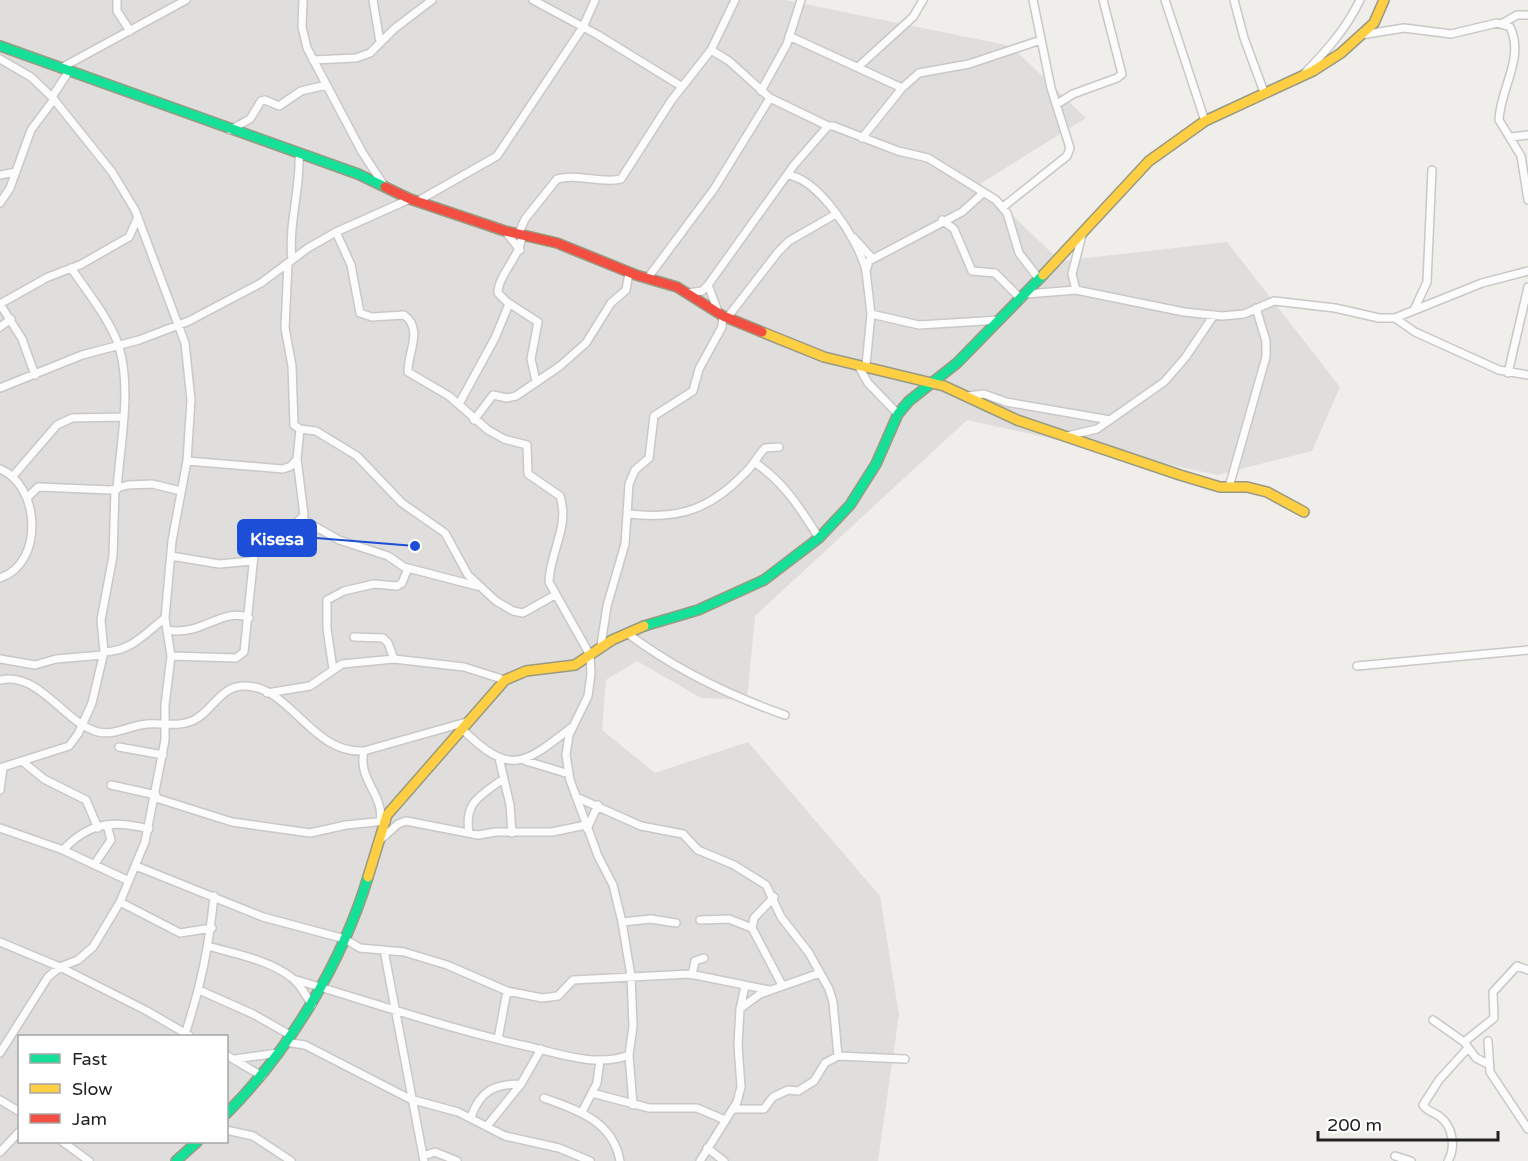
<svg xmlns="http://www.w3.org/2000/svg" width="1528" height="1161" font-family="'Varela Round',sans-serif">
  <rect width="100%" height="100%" fill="#f0eeeb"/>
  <path fill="#dfdedc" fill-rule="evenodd" d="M0,0h785l226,46 75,72 -106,66 80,77 167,-19 113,145 -28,64 -95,24 -250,-55 -212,196 -8,84 -46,-2 -64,-37 -31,19 -4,50 53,43 93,-31 132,154 19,119 -21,146h-878zM20,1036h206v106h-206z"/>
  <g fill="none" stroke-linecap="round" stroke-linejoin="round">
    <defs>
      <path id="street" d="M117,0v11l13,20
        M303,0l-1,27 5,21 55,104 23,35
        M373,0l7,42
        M533,0l65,35 83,51
        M1165,0l40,121
        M1234,0l10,38 20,54
        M1503,23l14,-8h11
        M1361,35l43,-7 47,6 46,-11 13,4c15,31 -10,62 -11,93l22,36 7,44
        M789,36l113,52
        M711,50l18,11 41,37 58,28
        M0,59l31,18 21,20 60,75 23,38 50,133 6,57 -4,61 -15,80 -7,77 6,38 -6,49v35l-20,102 -25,60 -27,45 -15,13 -18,7 -12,10 -48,76
        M313,60l43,-2 14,-5 24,-24 38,-29
        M858,67l55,-50 10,-17
        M61,68l125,-68
        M1305,73c22,-23 41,-44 55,-73
        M761,91l26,-47 14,-44
        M52,97l17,-26
        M1057,104l16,-10 44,-16 5,-4 -19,-74
        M230,130l20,-11 11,-18 4,-1 14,6 22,-15 25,-6
        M1511,137l17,-2
        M862,138l40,-50 17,-15 50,-9 72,-24
        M0,175l16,-3
        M787,175c32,3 72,66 79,96
        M418,201l79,-45 86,-129 12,-27
        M0,203l10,-15 21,-58 23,-31
        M1003,207l64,-51 3,-8 -19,-60 -18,-88
        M942,220l12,9 18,42 23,2 26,26
        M505,231l15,19
        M336,232l15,33 9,48 12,4 32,-2c20,14 3,39 4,57l41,24 39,34 16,9 23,6 1,29 32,22c10,31 -10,55 -11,86l41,73 1,19 -3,22 -19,39 -3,20 4,25 28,76 15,29 9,37 9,54 2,50 -4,29 4,50
        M518,235l7,-16 32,-40c22,-6 43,5 64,0l50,-78 40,-51 24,-50
        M522,236c-2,21 -24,39 -24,57l9,9 31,20 -7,37 5,22
        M854,238l18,20
        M292,260c-4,-37 9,-71 7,-107
        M288,263l-3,65 7,38 2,59 6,4 16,2 41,25 45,47 43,30 23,42 28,26 17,10 10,2 32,-18
        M71,268c15,22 40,53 48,79 13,42 1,99 -2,142
        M647,279l67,-90 56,-91
        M708,285l11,29
        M1076,290l-4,-16 10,-39
        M687,293l15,-2 6,-6 86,-120 34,-39h5l65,25 30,7 68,42 11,13 12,40 20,26
        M1026,294l50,-4 108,22 38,4 22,-2 30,-13 9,1 52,6 44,10h16l87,-35 46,-12
        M0,304l48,-27 32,-12 49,-28 9,-20
        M0,304l22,35 13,36
        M1414,310l13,-28 5,-112
        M871,314l48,11 81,-5
        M727,318l51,-66 11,-11 47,-27
        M1395,318l20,14 84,38 29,5
        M0,327l11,-8
        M858,365l10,18 30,31
        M866,365l5,-51 -5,-43 3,-10 93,-49 21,-19
        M1508,373l20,-86
        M0,388l82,-33 57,-15 50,-19 72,-38 47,-35 28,-16 74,-33
        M967,396l17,-2 22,8 104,18
        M459,404l36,-66 14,-34
        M474,420l19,-25 14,3 9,-2 44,-30 26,-23 25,-40 15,-13 3,-17
        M1067,436l30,-7 67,-47 21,-24 29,-43
        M187,461l96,8 8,-3 6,-7
        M754,462c30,20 46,46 65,76
        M0,469c40,16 45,94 0,109
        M13,476l44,-51 15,-7 50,-1
        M1229,487l37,-130v-16l-10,-33
        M27,498l11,-11 72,3 18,-5 24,-1 29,7
        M629,514c51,6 82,-5 118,-43 7,-7 11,-16 18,-23l14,-1
        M302,519l37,21 49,16 16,11 73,19
        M171,556l48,8 33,-3
        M167,630c35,7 56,-24 82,-12
        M627,633c49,37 101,62 158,82
        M354,637l29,1 5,5 6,16
        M601,645l6,-39 18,-62 4,-60 6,-14 14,-12 5,-42 39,-25 6,-22 23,-42 1,-11
        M104,652c28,-1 40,-18 61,-34
        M171,656l65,2 8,-6 11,-107c9,-13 37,-14 49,-30l-7,-56 3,-30
        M0,659l35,6 21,-6 47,-4
        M1357,666l171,-16
        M333,669l-6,-40v-29l17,-9 30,-7 23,2 5,-3 6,-15
        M0,680c39,-9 64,43 98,52 16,4 33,-7 49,-8 15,-1 30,3 45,-3 20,-8 27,-35 52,-35 46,-1 67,68 120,65l106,-30
        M267,693l43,-7 32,-22 52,-5 70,8 41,13
        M463,730c48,47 61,34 109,-3
        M119,747l44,8
        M364,751c-7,29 21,44 16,70
        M499,758l11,47 2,28
        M22,761l22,18 42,21 12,28
        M526,761l43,13
        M0,768l69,-22 9,-12 14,-31 12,-51 -3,-32 12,-64 2,-66
        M111,785l45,10
        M0,790l3,-22
        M576,797l65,29 42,8 15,16 36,15 32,20 15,32 28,36 20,36 4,13 5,54
        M156,798l76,24 78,11 36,-8 40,-4
        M0,828l63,22 66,31
        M587,829l11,-24
        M469,833c-5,-31 11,-37 34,-54
        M379,841l19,-17 8,-3 72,14 18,-3h56l34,-7
        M63,850c26,-28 50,-30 86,-21
        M94,865l17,-25 -4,-15
        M136,866l127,51 82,22 15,9 44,4 43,13 60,26 35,7 16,-2 15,-16 117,-6 79,16
        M120,902l60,31 32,-5
        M700,920l29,-1 23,9 30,57
        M622,922l29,-3 25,4
        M752,928l2,-10 20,-21
        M0,942l60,25 87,44 43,25
        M208,946c27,8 62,14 84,32 9,7 14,18 20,27
        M384,950l40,211
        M692,975l3,-14 9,-3
        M293,979c78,23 153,49 233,67 32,7 70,22 103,9
        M199,990l54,24 37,21
        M741,1008l19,-14 60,-21
        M1433,1020l31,22 12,16 12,6
        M185,1034c16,-48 24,-88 29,-138
        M498,1039l9,-48
        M1488,1041l2,31 38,57
        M285,1042l20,3 105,54 48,13 47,24 54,12 31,13
        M1464,1042l30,-24 -1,-26 24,-26 11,4
        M226,1055l36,21
        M235,1059l43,-6
        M592,1093l57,15h48l28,12
        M544,1098c33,12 69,23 76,63
        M0,1100l20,12
        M735,1109h29l9,-12 15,-7 10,1 16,-10 11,-18 13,-7 67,3
        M582,1112l15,-29 3,-23
        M471,1117c9,-26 23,-33 50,-33
        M487,1126l34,-42 20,-35
        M226,1130l27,6 38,25
        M63,1142l26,19
        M707,1148l17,13
        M0,1152l20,-21
        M423,1156l12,-4 22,9
        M1395,1156l16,5
        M700,1161l37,-59 4,-15 -3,-42 2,-36 5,-23
        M1448,1161c8,-14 5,-35 -9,-45 -6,-4 -12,-5 -16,-11l16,-25 29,-32"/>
      <path id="fast" d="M0,46l358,128 27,13
        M644,626l54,-16 66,-30 55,-42 31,-33 26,-41 22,-50 11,-13 48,-38 86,-88
        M226,1114c63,-63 116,-151 142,-237
        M176,1161l21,-19"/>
      <path id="slow" d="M1043,275l106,-114 56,-40 108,-50 28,-18 33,-30 10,-23
        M762,332l62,25 120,29 73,34 163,55 40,12h27l20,5 37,20
        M368,877l19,-62 118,-135 21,-9 49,-6 37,-25 32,-14"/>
      <path id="jam" d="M385,187l25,12 95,32 52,12 79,32 41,12 46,29 39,16"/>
    </defs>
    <use href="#street" stroke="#c9c8c7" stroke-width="10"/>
    <use href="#fast" stroke="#999a82" stroke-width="12"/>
    <use href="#slow" stroke="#999a82" stroke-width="12"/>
    <use href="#jam" stroke="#999a82" stroke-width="12"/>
    <use href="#street" stroke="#fdfcfc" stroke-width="7"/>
    <use href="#fast" stroke="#16e098" stroke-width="9"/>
    <use href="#slow" stroke="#ffcf43" stroke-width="9"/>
    <use href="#jam" stroke="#f24e42" stroke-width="9"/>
  </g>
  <path fill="none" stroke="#1d4ed8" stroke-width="2" d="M415 546L316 538"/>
  <circle fill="#1d4ed8" stroke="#fff" stroke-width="2" cx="415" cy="546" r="6"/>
  <rect fill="#1d4ed8" stroke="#1d4ed8" stroke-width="2" x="238" y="520" width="78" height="36" rx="6"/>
  <g font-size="18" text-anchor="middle" font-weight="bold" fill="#fff">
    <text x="277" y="545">Kisesa</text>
  </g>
  <rect x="18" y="1035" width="210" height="108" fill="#ffffff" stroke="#a7a7a7" stroke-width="1.5"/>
  <rect x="30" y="1054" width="30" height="9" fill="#16e098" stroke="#a7a7a7" stroke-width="1.5"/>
  <text x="72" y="1065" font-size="18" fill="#222222">Fast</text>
  <rect x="30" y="1084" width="30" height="9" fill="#ffcf43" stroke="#a7a7a7" stroke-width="1.5"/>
  <text x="72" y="1095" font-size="18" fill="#222222">Slow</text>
  <rect x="30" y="1114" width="30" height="9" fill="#f24e42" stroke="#a7a7a7" stroke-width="1.5"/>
  <text x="72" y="1125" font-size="18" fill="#222222">Jam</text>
  <path d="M1318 1131v9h180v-9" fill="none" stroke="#222222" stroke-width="3"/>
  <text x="1327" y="1131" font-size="18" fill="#222222" stroke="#ffffff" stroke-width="4.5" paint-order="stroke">200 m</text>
</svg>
